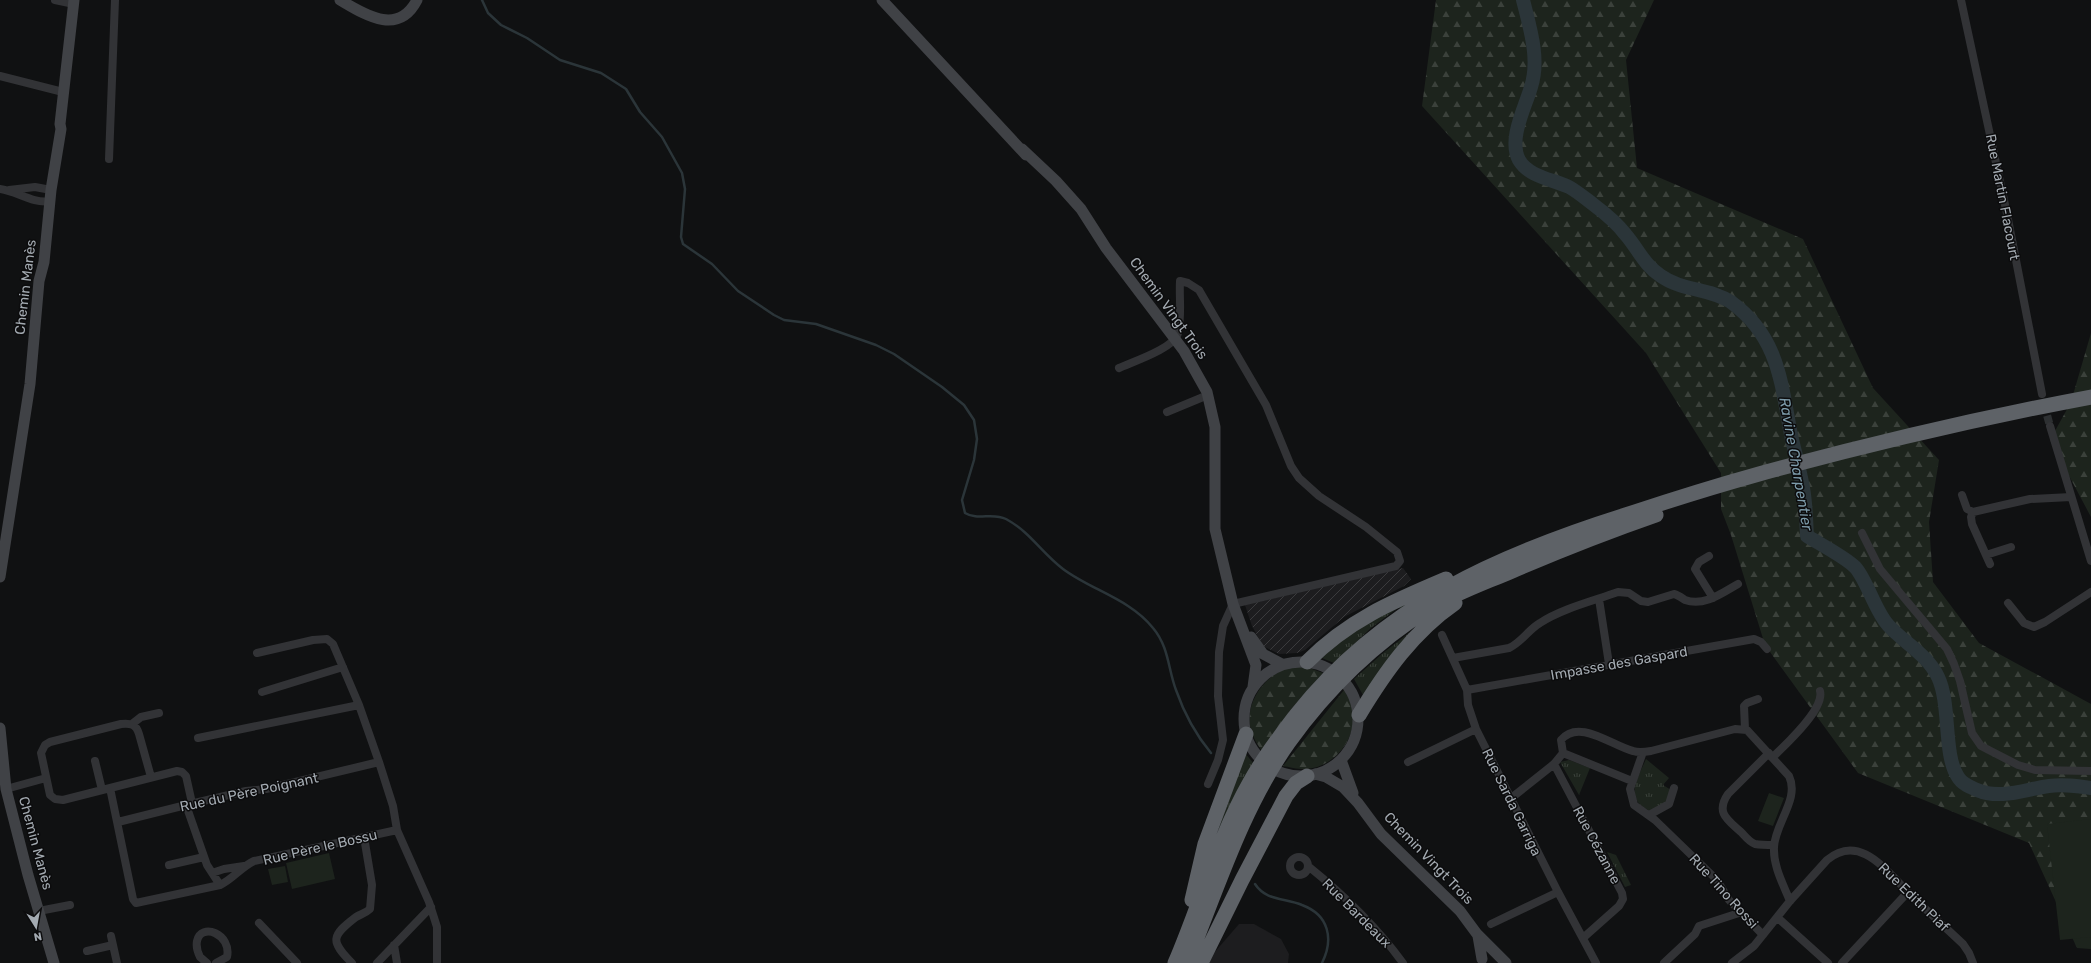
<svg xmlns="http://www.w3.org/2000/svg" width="2091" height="963" font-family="Rubik,sans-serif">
  <defs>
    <pattern id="industrial-furrows" width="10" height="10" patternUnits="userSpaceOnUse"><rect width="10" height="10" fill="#1d1d1f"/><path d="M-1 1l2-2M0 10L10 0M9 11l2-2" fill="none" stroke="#3b3b3d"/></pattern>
    <pattern id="grass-tufts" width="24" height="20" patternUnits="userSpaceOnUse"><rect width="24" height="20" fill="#1d241d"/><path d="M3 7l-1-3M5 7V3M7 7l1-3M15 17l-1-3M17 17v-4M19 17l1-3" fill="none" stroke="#3b413b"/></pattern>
    <pattern id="forest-firs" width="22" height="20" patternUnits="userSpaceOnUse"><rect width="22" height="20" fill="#1d241d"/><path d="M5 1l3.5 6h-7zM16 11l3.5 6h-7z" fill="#3b413b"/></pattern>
  </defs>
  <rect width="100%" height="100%" fill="#101112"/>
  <path fill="#1d1d1f" d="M1239,924h15l27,15 8,15 -1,9h-79l4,-9z"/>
  <path fill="url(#industrial-furrows)" d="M1403,568l8,11 -7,7 -60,31 -39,33 -8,3 -18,1 -16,-8 -11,-20 -7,-21z"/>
  <path fill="url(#grass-tufts)" d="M1412,598l2,3 -13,8 -2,-2 -28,21 -37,35 -12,-5 21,-23z
    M1418,626l-55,69 -9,-16 29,-26z
    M1245,753l9,11 -48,101z
    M1646,759l23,19 -6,7 8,5 -5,12 -16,9c-27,-12 -12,-33 -4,-52z
    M1569,760l21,8 -11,27 -19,-33z
    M1607,852l9,3 15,30 -6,2z"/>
  <path fill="url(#forest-firs)" d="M1436,0h218l-28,60 11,108 166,71 70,149 66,72 -10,62 4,60 46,61 112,61v245l-14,-1 -48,-105 -171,-70 -93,-128 -34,-110 -10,-26v-36l-75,-120 -224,-247z
    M2091,333v184l-41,-77 21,-38z
    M1304,666l19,7 -31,35 -30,43c-3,-4 -6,-9 -8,-13 -14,-27 6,-59 31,-69 6,-2 13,-2 19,-3z
    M1344,690c3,5 7,11 8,16 7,30 -15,60 -45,63 -7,1 -17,-2 -24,-3z"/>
  <path fill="#1d241d" d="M1769,793l15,5 -11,28 -15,-5z
    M2091,819v118l-31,3 -13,-116z
    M329,853l6,26 -43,10 -6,-26z
    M285,866l3,16 -16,3 -4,-16z"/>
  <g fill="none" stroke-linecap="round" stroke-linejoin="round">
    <path stroke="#2b3539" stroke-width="2.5" d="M482,0l6,13 13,12 26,13 33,22 41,13 25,16 14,23 22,25 20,36 3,16 -4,48 2,7 29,20 26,27 36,24 10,5 32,4 60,21 18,9 48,33 22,18 10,15 3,19 -3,21 -12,40 3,13c13,8 27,-1 41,6 24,13 35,33 57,50 28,21 67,30 90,59 16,19 15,41 23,62 8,23 20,45 35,63
      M1255,884c11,17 30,14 47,21 27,10 32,34 20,58"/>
    <path stroke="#2b3539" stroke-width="14" d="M1523,0c7,28 17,59 8,87 -6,21 -23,52 -12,73 10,17 33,19 50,27 9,5 17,12 25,18 12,9 23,18 32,30 12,14 19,31 35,41 21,15 49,12 70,26 48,35 50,81 60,133 4,18 9,35 12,53 3,16 3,32 4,48 13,8 38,21 48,31 12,13 20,44 33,58 16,18 39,29 50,52 13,27 5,78 20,100 4,7 12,10 19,13 23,10 49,-1 72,-4 14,-2 28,0 42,2"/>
    <path stroke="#2d3032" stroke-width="8" stroke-dasharray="8 4" stroke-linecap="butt" d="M2044,404l6,22"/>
    <path stroke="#323336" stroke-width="8" d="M55,0l19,4
      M1961,0l46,214 35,180
      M0,76l63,16
      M109,159l6,-159
      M0,189c17,2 32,15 50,12
      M9,190l26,-3 16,3
      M1119,368c13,-6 56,-20 59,-35 4,-18 1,-35 2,-52l8,2 11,7 67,115 25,61 8,12 20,18 47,31 31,25 3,9 -4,5 -163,38 -10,22 -4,26 -1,44 5,44 -5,20 -10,24
      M1167,412l41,-17
      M2050,426l41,135
      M1962,495l5,14 6,3
      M1862,533l18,36 67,80 7,15 6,17 12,52 9,13 37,19 17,5 56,1
      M1986,555l25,-8
      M1709,556l-10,6 -4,7 18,29
      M1990,564l-18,-40 -1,-7 2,-5 57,-13 41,-2
      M1599,599l10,65
      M2008,603l16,20 10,4 11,-5 46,-30
      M1442,635l25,55 1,15 8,24 82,163 38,71
      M257,653l56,-13 14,-1 6,5 26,61 20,57 14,44 4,24 32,72 8,25v36
      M1453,658l56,-10c13,-6 19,-18 31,-25 21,-14 53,-22 78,-31l11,1 12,8 7,1 26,-8c4,1 8,4 11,6 19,7 37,-7 53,-16
      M1467,690l287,-51 7,3 6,7
      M262,692l81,-25
      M132,724l9,-7 18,-4
      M1745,729l-1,-23 3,-3 11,-4
      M198,738l161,-33
      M1643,752l-13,37 4,16 21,15 62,60 12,20 34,35
      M1563,753l-2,-13c18,-22 51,6 72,11 6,2 12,1 18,0l84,-22 12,1 42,46c11,23 -14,47 -15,71 -1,19 9,37 16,54
      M1563,753l69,28
      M1769,753l-41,41c-13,19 0,26 13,38 4,4 8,10 14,12 6,1 13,1 19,1
      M1773,757c12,-12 52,-48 47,-66
      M95,761l7,29
      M1408,762l68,-33
      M1554,764l68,129 1,6 -4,7 -36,32
      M151,777l-12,-43c-3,-10 -8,-11 -18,-10l-71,18 -5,3 -4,8 9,42 5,4 8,1 114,-29 5,1 4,4 6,27
      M110,788l23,111 3,4 84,-18c13,-6 21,-18 34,-24l143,-31
      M6,789l40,-11
      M1510,799l44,-35 9,-11
      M186,805l21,60 13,20
      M1649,815l20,-11 5,-16
      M118,822l68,-17 60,-14 20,-2 113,-27
      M1290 866a9 9 0 1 1 18 0a9 9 0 1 1-18 0Z
      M169,865l35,-8
      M1308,866c36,29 68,60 95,97
      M212,873l12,-4 20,-3
      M39,911l31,-6
      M1778,918l50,45
      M259,923l38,40
      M1491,924l67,-32
      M111,936l6,27
      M394,945l3,18
      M87,951l26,-6
      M207,963l-7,-6c-2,-4 -4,-11 -3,-16 4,-19 35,-7 30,16l-11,6
      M352,963c-22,-22 -21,-27 4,-46 5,-3 10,-4 14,-8l2,-24 -8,-48
      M377,963l54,-56
      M1664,963l31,-29 4,-8 40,-13
      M1732,963l22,-17 36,-45 37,-41c33,-28 60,12 82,33 17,17 36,34 54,51l6,9 4,10
      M1842,963l66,-71"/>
    <path stroke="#404246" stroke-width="11" d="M340,0c24,14 58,37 77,0
      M882,0l144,155
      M1022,149l34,32 25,28 25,39 78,103 23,41 8,35v102l18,75 23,61 -3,22
      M0,577l30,-193 9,-103 5,-19 7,-72 10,-61 -1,-5 14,-124
      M1251,637l12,17 19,10
      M1244 719a57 57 0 1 1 114 0a57 57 0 1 1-114 0Z
      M0,728l6,61 22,86 26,88
      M1341,760l12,33
      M1315,774l11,3 17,10 15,16 23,31 79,77 17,23 29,29
      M1478,936l4,23"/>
    <path stroke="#5e6267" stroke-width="15" d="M1307,662c41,-42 87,-61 139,-83
      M1359,715c26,-43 54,-83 96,-112
      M1192,900l13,-56 41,-110
      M1175,963c26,-60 43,-125 75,-181 13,-24 30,-46 46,-67 88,-111 204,-161 336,-202 42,-14 84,-27 127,-39 110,-30 220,-56 332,-77
      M1187,963c30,-74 55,-155 102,-221 37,-52 87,-101 141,-134 26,-15 54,-25 82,-37 47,-20 95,-39 144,-56
      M1201,963l41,-83 44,-84 10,-13 11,-7"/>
  </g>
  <g text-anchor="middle" stroke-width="3" stroke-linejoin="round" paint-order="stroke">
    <g font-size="14" fill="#a3aab1" stroke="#0c0c0d">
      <text transform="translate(2003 197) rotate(79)" y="5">Rue Martin Flacourt</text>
      <text transform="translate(25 287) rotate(-83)" y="5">Chemin Manès</text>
      <text transform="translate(1169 308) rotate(54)" y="5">Chemin Vingt Trois</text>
      <text transform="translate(1619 663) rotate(-10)" y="5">Impasse des Gaspard</text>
      <text transform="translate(249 792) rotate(-12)" y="5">Rue du Père Poignant</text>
      <text transform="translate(1512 802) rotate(64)" y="5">Rue Sarda Garriga</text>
      <text transform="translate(36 843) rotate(75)" y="5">Chemin Manès</text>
      <text transform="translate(1597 845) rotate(62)" y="5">Rue Cézanne</text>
      <text transform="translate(320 847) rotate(-13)" y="5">Rue Père le Bossu</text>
      <text transform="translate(1429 858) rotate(46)" y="5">Chemin Vingt Trois</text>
      <text transform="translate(1724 891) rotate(48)" y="5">Rue Tino Rossi</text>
      <text transform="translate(1914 897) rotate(44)" y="5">Rue Edith Piaf</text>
      <text transform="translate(1357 913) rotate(45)" y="5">Rue Bardeaux</text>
    </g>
    <g font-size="15" font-style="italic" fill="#7d9baa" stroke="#0c0c0d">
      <text transform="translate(1796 464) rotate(80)" y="5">Ravine Charpentier</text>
    </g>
  </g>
  <g transform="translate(36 927) rotate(169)" stroke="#0c0c0d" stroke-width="3" paint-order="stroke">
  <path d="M0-3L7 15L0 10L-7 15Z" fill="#a3aab1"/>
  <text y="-6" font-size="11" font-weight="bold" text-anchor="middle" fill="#a3aab1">N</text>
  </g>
</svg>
